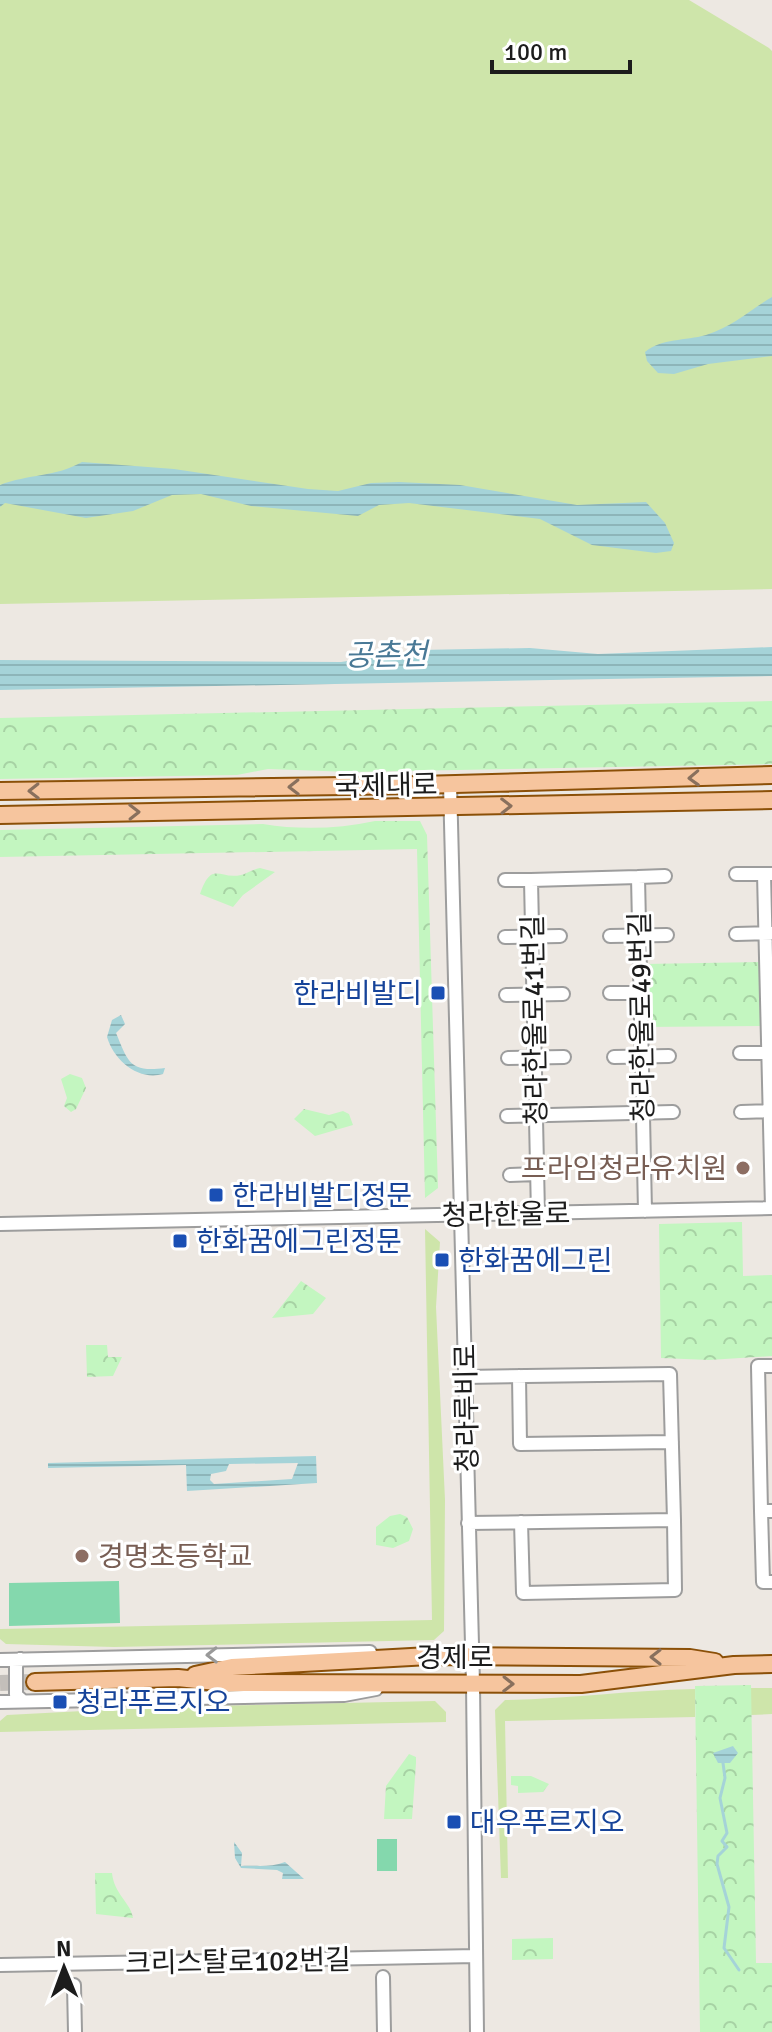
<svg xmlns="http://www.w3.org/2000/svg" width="772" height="2032" font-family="Signika,'Noto Sans KR',sans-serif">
  <defs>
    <pattern id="park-crowns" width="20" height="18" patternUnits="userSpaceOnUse" patternTransform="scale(2)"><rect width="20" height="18" fill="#c3f6c0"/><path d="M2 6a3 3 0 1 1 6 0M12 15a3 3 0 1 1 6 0" fill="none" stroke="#a7d2a4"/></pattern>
    <pattern id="water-rules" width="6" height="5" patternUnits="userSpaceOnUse" patternTransform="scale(2)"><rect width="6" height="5" fill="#a5d3d8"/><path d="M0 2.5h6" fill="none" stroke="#8db5b9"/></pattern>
  </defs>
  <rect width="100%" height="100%" fill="#ede8e2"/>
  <path fill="#cee5aa" d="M0,0h689l80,48 3,3v538l-772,15z
    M425,1229l15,13 -4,65 9,193 -1,131 -10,9 -320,7 -108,-3 -6,-5v-10l432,-9z
    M751,1688h21v26l-21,1z
    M695,1689v28l-190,4 3,157h-7l-6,-168 10,-10c64,-1 126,-10 190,-11z
    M435,1701l11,11v10l-446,10v-11l7,-6 152,-8z"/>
  <path fill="url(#park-crowns)" d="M772,701v63l-421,8 -83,-3 -31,6 -237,4v-61z
    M375,821h45l7,14 11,353 -13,10 -8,-349 -417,8v-27l263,-6c36,6 75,5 112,-3z
    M260,868l15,4 -32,23 -10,12 -33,-13c12,-34 19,-14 41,-19 7,-2 12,-6 19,-7z
    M761,962l1,64 -117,1 -1,-63z
    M70,1074l12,4 4,10 -10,21 -5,3 -7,-6 3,-8 -6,-19z
    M304,1109l25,6 14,-4 6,3 4,11 -38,11 -21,-17z
    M742,1222l1,54 29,-1v81l-63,4 -48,-2 -2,-134z
    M301,1281l25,17 -13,16 -41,4z
    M86,1345h21l1,12h14l-9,19 -26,1z
    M400,1514l7,3 6,12 -4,12 -16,7 -17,-3v-18l14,-11z
    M751,1685l5,278h16v69h-72l-5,-346z
    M409,1754l7,3v6l-4,56h-28l2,-33z
    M511,1776h20l18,8 -6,8 -25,1v-7l-7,-1z
    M95,1873h17c2,21 19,30 21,45l-37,-4z
    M553,1938v21l-41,1v-21z"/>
  <path fill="#84d8ad" d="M119,1581l1,42 -111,3v-43z
    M377,1839h20v32h-20z"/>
  <path fill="url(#water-rules)" fill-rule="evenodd" d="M772,297v59l-64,8 -34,10 -16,-1 -11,-12 -2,-9c17,-14 40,-11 61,-17 26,-8 44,-25 66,-38z
    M82,462l92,7 134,20 30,2 33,-8 28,-1 61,3 117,20 69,-3 19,21 9,20 -3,8 -15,2 -64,-8 -52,-26 -131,-16 -30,2 -21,11 -107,-10 -50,-12 -29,1 -39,16 -47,7 -81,-15 -5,4v-22c28,-11 56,-8 82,-23z
    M772,647v29l-772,14v-30l341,2 78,-12 111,-2 68,6z
    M121,1015l4,9 -9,9c12,28 13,40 49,35l-2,6c-24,7 -49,-13 -56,-37l5,-17z
    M316,1456l1,27 -130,8 -1,-26 -138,3v-5zM298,1463l-6,16 -78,5 -4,-4 1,-6 15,-3 3,-7z
    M733,1746l5,7 -8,10h-12l-5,-10z
    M234,1842l8,11 -1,13c14,-1 29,2 44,-4l19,17h-22l1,-6 -6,-3 -36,-2 -6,-10z"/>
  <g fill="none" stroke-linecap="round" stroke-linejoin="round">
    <path stroke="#a5d3d8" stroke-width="3" d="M723,1763l2,15 -5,20 7,35 -5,8 5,6 -9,9 -1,8 12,43 -5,41 15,22"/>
    <path stroke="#c3bfba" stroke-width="16" stroke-dasharray="16 8" stroke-linecap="butt" d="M0,1683l35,-1"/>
    <defs>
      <path id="minor" d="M450,784l23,900 4,348
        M736,874h28
        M638,877l27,-1
        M505,880h26
        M736,934l36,-1
        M610,936l57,-1
        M505,937l55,-1
        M610,993h30
        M506,995l57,-1
        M740,1053h32
        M614,1057l55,-1
        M508,1058l56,-1
        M741,1112l31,-1
        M507,1116l166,-4
        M510,1175l27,-1
        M772,1208l-8,-334h8
        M538,1214l-7,-334 107,-3 7,334
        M0,1224l772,-16
        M772,1366h-14l3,145h11
        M519,1376l1,68 152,-2
        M465,1377l205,-3 4,146 -206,3
        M761,1511l2,71h9
        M521,1522l2,71 152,-3 -1,-70
        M20,1659l-4,6v30l7,6
        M0,1660l370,-8
        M0,1702l344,-7 32,-6
        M0,1965l476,-9
        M383,1977l1,55
        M74,1985l1,47"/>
      <path id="major" d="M0,791l419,-6 353,-10
        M0,815l772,-15
        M195,1675l37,-8 197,-11 261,2 25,4
        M35,1682l143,-4 48,5 355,1 153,-19 38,-1"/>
    </defs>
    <use href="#minor" stroke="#9d9d9d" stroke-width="16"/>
    <use href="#major" stroke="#8b5008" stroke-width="20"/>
    <use href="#minor" stroke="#fff" stroke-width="12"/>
    <use href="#major" stroke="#f6c59e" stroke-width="16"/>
  </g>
  <defs><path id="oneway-chevron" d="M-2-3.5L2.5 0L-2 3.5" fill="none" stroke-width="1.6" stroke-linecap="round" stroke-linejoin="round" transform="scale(2)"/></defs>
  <g stroke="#89705d">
    <use href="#oneway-chevron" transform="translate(694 778) rotate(178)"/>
    <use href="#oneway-chevron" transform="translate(294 787) rotate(179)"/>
    <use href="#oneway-chevron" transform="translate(34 791) rotate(179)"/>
    <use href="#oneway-chevron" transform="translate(506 806) rotate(-1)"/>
    <use href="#oneway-chevron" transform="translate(134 812) rotate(-1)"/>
    <use href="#oneway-chevron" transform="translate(656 1657) rotate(-180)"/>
    <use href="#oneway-chevron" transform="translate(508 1684) rotate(1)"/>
  </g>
  <use stroke="#999" href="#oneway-chevron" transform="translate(212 1655) rotate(179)"/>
  <g fill="#1a4fb4" stroke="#fff" stroke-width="3">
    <rect x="430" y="985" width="16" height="16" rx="4"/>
    <rect x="208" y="1187" width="16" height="16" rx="4"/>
    <rect x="172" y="1233" width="16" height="16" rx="4"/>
    <rect x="434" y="1252" width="16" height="16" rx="4"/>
    <rect x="52" y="1694" width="16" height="16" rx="4"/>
    <rect x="446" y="1814" width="16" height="16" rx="4"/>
  </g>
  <g fill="#8d6e63" stroke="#fff" stroke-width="3">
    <circle cx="743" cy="1168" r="8"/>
    <circle cx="82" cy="1556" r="8"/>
  </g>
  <g text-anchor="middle" stroke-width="6" stroke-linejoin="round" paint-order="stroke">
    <g font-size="28" fill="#1c1c1c" stroke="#fff">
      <text transform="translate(386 785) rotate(-1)" y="10">국제대로</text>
      <text transform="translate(641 1017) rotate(-91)" y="10">청라한울로49번길</text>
      <text transform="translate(534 1020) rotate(-91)" y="10">청라한울로41번길</text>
      <text transform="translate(506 1214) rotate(-1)" y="10">청라한울로</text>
      <text transform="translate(466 1408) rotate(-91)" y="10">청라루비로</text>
      <text x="455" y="1667">경제로</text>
      <text transform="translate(238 1961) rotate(-1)" y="10">크리스탈로102번길</text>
    </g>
    <g font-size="28" fill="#164399" stroke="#fff" text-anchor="start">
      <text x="422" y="1003" text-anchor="end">한라비발디</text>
      <text x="232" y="1205">한라비발디정문</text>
      <text x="196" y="1251">한화꿈에그린정문</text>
      <text x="458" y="1270">한화꿈에그린</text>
      <text x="76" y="1712">청라푸르지오</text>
      <text x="470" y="1832">대우푸르지오</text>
    </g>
    <g font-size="28" fill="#785e54" stroke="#fff" text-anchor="end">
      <text x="727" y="1178">프라임청라유치원</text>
      <text x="98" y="1566" text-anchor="start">경명초등학교</text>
    </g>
    <g font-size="30" font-style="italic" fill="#497996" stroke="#fff">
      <text transform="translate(386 655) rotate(-1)" y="10">공촌천</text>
    </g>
  </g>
  <g transform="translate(64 1968) rotate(359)" stroke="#ffffff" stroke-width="6" paint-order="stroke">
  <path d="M0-6L14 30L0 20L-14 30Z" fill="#1c1c1c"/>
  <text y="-12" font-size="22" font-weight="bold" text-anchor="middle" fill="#1c1c1c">N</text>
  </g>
  <path d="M492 60v12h138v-12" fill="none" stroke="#1c1c1c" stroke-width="4"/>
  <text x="504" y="60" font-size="24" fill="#1c1c1c" stroke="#ffffff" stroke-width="6" paint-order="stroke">100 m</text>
</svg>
